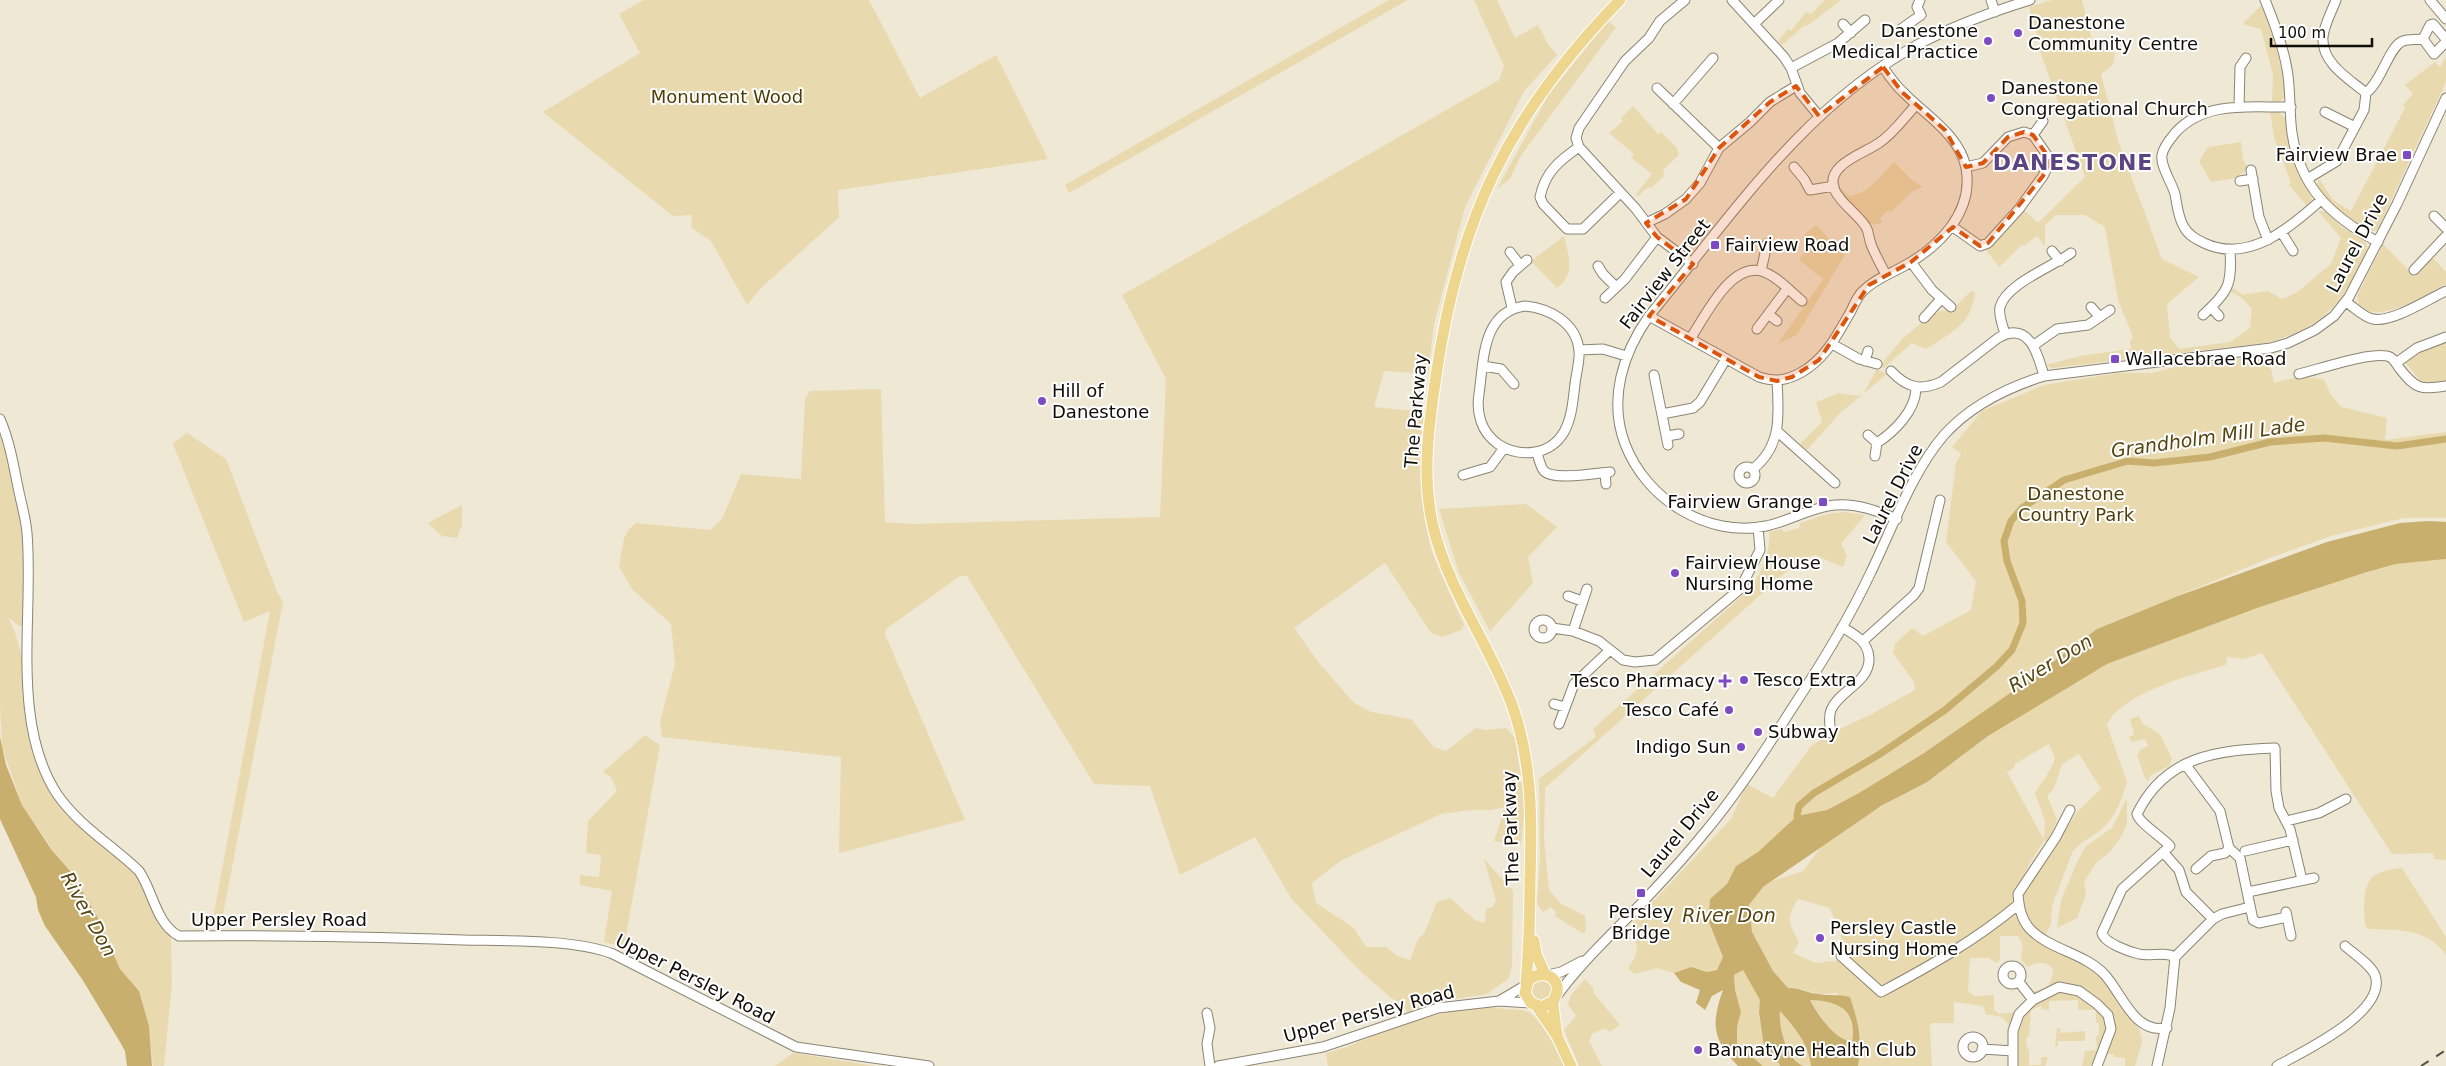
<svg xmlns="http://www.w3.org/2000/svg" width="2446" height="1066" font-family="'DejaVu Sans',sans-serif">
  <rect width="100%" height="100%" fill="#efe8d5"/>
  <path fill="#e9d9ae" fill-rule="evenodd" d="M644,0h225l51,98 76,-43 52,104 -210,31 1,27 -80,73 -12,15 -36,-64 -20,-14 1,-12 -19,1 -130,-104 97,-59 -21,-39z
    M1389,0h19l-339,193 -4,-8z
    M1474,0h23l18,38 23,-13 10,19 9,11 -33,36 -59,116 -31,117 -6,50 -44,-3 -10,36 51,5c-9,41 -5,105 9,145 9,23 20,45 30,68l-3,5 -19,7 -11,-4 -46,-70 -91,65 25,35 35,40 17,9 40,7 23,28 12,4 30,-23 10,2 20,-2 9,10 10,66 -4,41 -27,-4 11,-34 -15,3h-19l-30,4 -101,47 -28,22 4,20 38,25 12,19h20l11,9 13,4 8,-21 6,-5 13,-32 13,-4 25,22 10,3 1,-14 7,-2 3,-7 -12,-41 29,32 -1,76 -4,12 -21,15 -44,7 -35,13 -7,-11 -10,-5 -32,-28 -68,-72 -36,-61 -75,38 -30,-89 -56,-2 -127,-208h-7l-74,53 -1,5 80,186 -126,33 2,-96 -179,-20 -2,-15 15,-58 -4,-40 -38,-34 -14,-23 5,-29 5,-9 7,-6 74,7 12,-11 19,-45 60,5 4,-80 5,-8 71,-2 4,133 27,2 248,-7 6,-138 -44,-84 377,-215 5,-14z
    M1825,0h16l-34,26 -2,-1 -23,20 -4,-4 10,-12 3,2 15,-19 5,2z
    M2052,0h30l10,40 16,2 7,11 -2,12 -12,9 18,70 43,115 37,18 -32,27 3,33 9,12 51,-7 20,-14 2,-19 -10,-11 -11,-6 2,-4 10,7 25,-4 14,8 14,-6 35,-29 10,-26 -23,-27h6l19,17 22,12 3,10c-26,54 -43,77 -102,93l-214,25 -6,-3 34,-9 51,-7 -1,-8 3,-4 -15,-37 -13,-73 -20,-12h-29l-11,10v21l-8,-10 -13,10 -2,-1 -23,22 -14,-18 39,-39 14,13 47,-46 -45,-126 -1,-12 -7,-17 -3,-15z
    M2262,5c11,30 20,58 23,91l-4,5 -9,1 1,-28 -12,-45 -16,-4 -1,-3z
    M1608,21l8,6 -96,130 -10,22 -13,10 52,-95z
    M2446,57v25l-68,147 -8,3c-14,-8 -61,-36 -51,-54l14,22 18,11 54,-103 -2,-3 10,-11 -8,-9 30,-23 5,5z
    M1633,106l25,28 3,-2 16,16 2,7 -16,15 1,6 -13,12 -3,-1 -10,9 -2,-2 16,-20 -21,-16 3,-4 -25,-21 14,-12 -2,-3z
    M2278,111l8,8 2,25 8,23 16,32 -5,7 -18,-21 2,-2 -17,-46 -4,-25z
    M2241,142l2,17 5,10 -12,9 -25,4 -12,-21 9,-14z
    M1894,162l17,17 12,8 -10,4 -21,20h-5l-7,7 2,4 -8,3 -6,-2 -27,-26 -3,-12 11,11c20,-2 32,-21 45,-34z
    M1816,225l29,30 -48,80 -19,9 45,-65 -24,-19 7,-11 -2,-14z
    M1564,236c5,22 12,37 -7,52l-26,-27z
    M2383,244l32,33 17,-20 14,15v12c-17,10 -54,31 -74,28 -5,-1 -9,-5 -13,-7l-2,-9z
    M1971,291l4,1c-3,32 -24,41 -49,57l-14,-6 -28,25 -4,-2 23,-28 24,-20 13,-7 12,-1z
    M2446,342v39l-24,2 -17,-21 20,-12z
    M2268,355l6,28c16,-5 34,-8 50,-3l6,13 11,14 46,11 -2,22 61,-8v86h-42l-73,18 -61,22 -173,71 -74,55 -99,69 -65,40 -32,17 -30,7 -39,35 -22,14 -9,18 -17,15 -2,21 15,37 -6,13 -10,2 -16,-5 -17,6 -17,-5 -23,6 -6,-6c17,-22 4,-22 5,-45l98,-104 16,-35 26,14 38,-52 20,-13 41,-19 43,-24 -1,-8 -21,-29 2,-9 17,-16 11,8 48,-26 5,-29 -30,-39 10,-79 5,-9 -9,-7 30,-36 62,-26 75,-12h33l30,-8z
    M1877,369l10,5 -47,39 -33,37 -7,-6 22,-22 -6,-20 23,-9 19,3 5,-2z
    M0,430l5,12 19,94 1,88 -6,2 -11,-9 8,18 10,38 4,54 35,82 18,21 52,42 8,11 28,53 1,48 -8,82h-11l-4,-40 -10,-35 -19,-22 -22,-51 -27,-46 -19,-23 -30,-44 -20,-58 -2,-44z
    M187,433l39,26 51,133 6,10 -62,323 -9,-1 58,-313 -26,11 -71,-178z
    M1526,504l31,23 -29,30 5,26 -43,48 -31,-58 -20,-64z
    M462,505v20l-5,13 -15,-2 -14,-13z
    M1844,512l21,3 -24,29 6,11 -4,12 -28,-12 -17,6 -253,227 -1,51 5,50 11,14 25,13 1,16 -4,1 -27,-17 1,-4 -5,-5 -8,5 -6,-8 3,-44 -1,-81 57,-42 -3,-8 159,-142c10,-18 19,-34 17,-55l12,-3 4,3 14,-4 1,-5 27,-9z
    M2446,559v301l-12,-1 -1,-6 -41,1 -130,-201 -19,6 -16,-2 -1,8c-32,9 -105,28 -119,60l20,57c-5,16 -11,35 -24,46 -11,10 -23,13 -31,25l-20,53 -1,18 -8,18 49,26 12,9 36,54 2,11 -7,24h-10v-8l-11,-1v-3h-7l-1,-2 7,-33 -53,-35 -22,10 -8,-2c15,-2 22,-5 23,-23 -5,-8 -18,-7 -25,-2l-7,-7 2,-15 -5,-9h-18v24l-4,3 -7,-5h-19l-2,33 6,5 20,-1v15l5,4 16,-2 -6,14c-5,-10 -12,-11 -23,-11l-3,-9 -29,-4v21h-22l-2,3 2,40h-74c7,-36 -2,-44 -21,-73l-18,1 -23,-6h-8l-15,-17 -21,-39 -3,-27 14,-18 9,-6 31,-10 18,-24 32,-23 101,-62 34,-26 119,-72 150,-56 110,-36 29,-8zM2049,744l6,14c-4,14 -13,23 -20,35l10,28 -1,19 -37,-68 7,-4 1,-4zM2079,754l22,35 -24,23 -52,79 -6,-4 10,-23 15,-23h5l8,-22 -10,-23 7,-8 8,-24zM1798,899l32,9 11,27 4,29 -5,-4 -24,3 -23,-10 6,-11c-11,-20 -13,-23 -1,-43z
    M2139,716l4,8 17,10 12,25 -3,7 -18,9 -3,6 -3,-3 -8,-23 3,-5 8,-4 -3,-7 -13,3 -3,-5 5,-2 -4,-16z
    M645,735l15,10 -36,202 -20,-5 8,-51 -32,-6v-10l19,2 2,-22 -15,-2 2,-32 29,-30 -6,-14 -8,-5z
    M2127,798v26l-6,13 -11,15 -14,11 -12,19 2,13 -9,23 -20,10 4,-28 17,-40 8,-14 26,-18z
    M2402,868l44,69v18c-17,-27 -51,-25 -79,-26 -3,-8 -3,-14 -3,-23 1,-29 9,-35 38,-38z
    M1743,970l18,30 -2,12 6,42 14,9 1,3h-17l-26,-21v-18l4,-15 -6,-22 -1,-15z
    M1585,979l9,10 -1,3 27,33 -10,7 -6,-4 -12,6 -3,7 13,25h-23l-15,-36 12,-14 -8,-12 3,-9z
    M1532 990a10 10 0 1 1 20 0a10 10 0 1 1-20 0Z
    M2055,991l23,2 27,23 3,13 -11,30 -7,7h-8l3,-15 12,-1 -1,-14 3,-1v-12h-3v-13h-18v-10l-29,1v9l-8,-1v-3l-10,4 -2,27h-3l1,12h2v16h12v-8h7l-3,9h-28c0,-45 -2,-51 38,-75z
    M1810,1000c29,1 46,10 42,42 -19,-3 -32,-27 -42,-42z
    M1490,1007c11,2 22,2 32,3 18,2 35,42 42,56h-236l-2,-13c16,-3 29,-10 44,-16 39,-16 78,-28 120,-30z
    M1780,1011c14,16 29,33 31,55l-11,-1c-14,-17 -22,-33 -20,-54z
    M2057,1028h3v5l25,-2v10h-27v5h-3z
    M793,1053l82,13h-100z"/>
  <path fill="#c8af6d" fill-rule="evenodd" d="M2429,521l17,1v37l-50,5 -29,8 -110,36 -150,56 -119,72 -61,46 -46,24 -118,81 -14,18 3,27 21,39 15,17c11,-1 19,5 30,6 12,2 20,0 32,3 8,24 13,44 8,69h-47c-2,-22 -17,-39 -31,-55 -2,15 7,50 24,55h-24l-1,-3 -14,-9 -6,-42 1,-12 -17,-30 -9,5 1,15 6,22 -4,15v17l26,22h-25c-26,-27 -27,-42 -15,-76l-11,6 -7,14 -9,-7 4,-13 -19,-8 -7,-9 17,-6 16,5 10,-2 6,-13 -15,-37 2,-21 17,-15 9,-18 22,-14 39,-36 30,-6 32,-17 65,-40 99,-69 74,-55 81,-33 149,-54 73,-19zM1810,1000c29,1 47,10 42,42 -18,-3 -34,-27 -42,-42z
    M0,737l6,28 16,40 29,44 20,23 27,46 22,51 19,22 10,35 3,40h-25l-2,-15 -5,-9 -38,-63 -37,-53 -7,-16 -2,-13 -36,-78z"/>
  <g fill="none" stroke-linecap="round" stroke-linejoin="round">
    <path stroke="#c8af6d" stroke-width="7" d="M1797,816l2,-10 15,-13 66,-39 65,-44 51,-43 16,-17 11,-27 -1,-22 -15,-40 -3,-20 7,-20 11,-13 42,-28 64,-19 26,2 56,-6 60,-15 54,-4 73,8 49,-7"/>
    <defs>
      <path id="minor" d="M1685,0l-25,21 -11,17 -24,23 -46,67 -3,10 3,9 57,62 21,28 36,27
        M1732,0l52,57 7,11 9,25 19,23
        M1991,0l4,12
        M2265,0c9,22 18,45 22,69 4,21 2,43 5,64 8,55 40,84 86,109
        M2336,0c-4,11 -12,25 -13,37 -2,26 26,42 43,56
        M2430,0l16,19
        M1754,24l25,-24
        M1843,24l8,9
        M1901,29l20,-14 -4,-8 3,-7
        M2423,39l7,-14 3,-1 13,15
        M2423,39l11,15 12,-12
        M1791,68l47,-25 27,-23
        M1657,88l62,60
        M1673,104l40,-46
        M2239,107l1,-40 6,-9
        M2291,107c-40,1 -85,-7 -115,25 -5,6 -13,15 -14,23 -2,11 10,28 13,39 2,10 3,24 9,33 4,8 12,12 20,16 44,21 86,-15 117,-43
        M2325,112l30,15
        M2033,135l10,-14
        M1579,147c-19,13 -34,25 -39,50l3,7 24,25h16l37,-36
        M1794,167l10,12 6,11 24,-4
        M2251,170l8,47 9,23
        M2307,179l30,-18 27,-51 2,-17c16,-12 23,-47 37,-52 6,-2 14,-1 20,-2
        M2240,181l13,-2
        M2434,216l12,12
        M1646,223l19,-9 21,-15 14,-16 19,-35 31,-26 20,-20 26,-16
        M1953,227l27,19 8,-3 31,-34 24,-33 6,-12 -2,-9 -14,-20 -9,-3 -16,5 -25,26 -17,4
        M2282,233l11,18
        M2052,251l8,10
        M1510,252l10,13
        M1911,262l21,28 19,17
        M1598,266l5,8 13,13
        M2414,270l32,-34
        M1761,271l6,-27
        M1886,275c-5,-10 -11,-20 -15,-31 -2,-5 -2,-10 -4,-15 -8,-18 -51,-38 -27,-62 10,-10 27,-16 39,-24 15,-10 25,-25 37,-38
        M1605,298l20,-19 32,-42
        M2346,302c8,5 17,15 27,17 19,4 55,-20 73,-28
        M1525,306c24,2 52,17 54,45 1,10 -3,23 -4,33 -2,16 -3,34 -11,48 -14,24 -45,26 -66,12 -17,-12 -22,-31 -19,-50 5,-35 3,-82 46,-88z
        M2091,307l8,9
        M2211,307l8,9
        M1512,308l-6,-26 7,-10 14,-12
        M1768,314l9,7
        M2203,315c26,-25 29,-29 27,-66
        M1649,316l110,61c16,5 27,4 43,-5 24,-14 35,-37 49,-61 3,-6 6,-14 11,-19 11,-12 28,-18 42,-26 35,-19 70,-54 62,-98 -6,-33 -41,-53 -62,-75 -8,-7 -15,-17 -21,-26
        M1924,318l17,-19
        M1757,329l30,-40
        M2005,334c-2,-8 -7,-19 -5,-27 6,-23 52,-40 71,-54
        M1690,339c15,-22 40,-76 71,-68 15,4 30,21 41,30
        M1832,344l27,15 18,5
        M2034,345l23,-16 31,-4 22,-15
        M1579,350l24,-1 23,7
        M1865,361l3,-10
        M2396,363l21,-15 29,-11
        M1483,366l18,3 13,15
        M1891,371c16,17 29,20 50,11l57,-44c31,-18 40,16 46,38
        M2299,374c18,-4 75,-24 91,-17 4,2 7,8 10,12 16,20 20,21 46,17
        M1654,375l14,70
        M1662,414l31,-6 7,-6 26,-43
        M0,419c10,23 14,49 19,73 3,14 7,28 8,41 7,82 -17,189 30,261 22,32 55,51 82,77 14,20 17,53 40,65 95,-1 189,1 284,4 43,1 111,-1 150,14l183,93 133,19
        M1778,432l57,51
        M1868,435l9,8
        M1667,436l12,-2
        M1537,453c2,6 3,13 7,18 10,10 52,2 66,1
        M1875,456l2,-13c18,-12 38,-32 39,-54
        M1739 475a8 8 0 1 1 16 0a8 8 0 1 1-16 0Z
        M1753,469c29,-23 26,-54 24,-88
        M1605,473l1,11
        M1463,475l27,-8 14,-19
        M1897,519c-20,-8 -40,-16 -62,-14 -24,2 -45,16 -69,21 -59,12 -120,-27 -141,-82 -17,-45 -2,-91 24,-128 81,-98 154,-209 268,-271 36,-19 74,-33 113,-45
        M1568,596l14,5
        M1534 629a9 9 0 1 1 18 0a9 9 0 1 1-18 0Z
        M1552,628l21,3 26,10 24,19 12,2 20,-2 85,-71 20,-39 -2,-23
        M1573,631l14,-42
        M1863,641l51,-46 5,-7 21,-88
        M1554,704l11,3
        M1559,724l15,-40 36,-34
        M1831,733c-1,-7 -3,-15 0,-23 8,-20 39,-27 38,-52 -1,-17 -14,-23 -27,-31
        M2185,764l35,47 9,37 11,10 13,62 6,3 28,-6
        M2070,810l-14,27 -38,57c1,13 3,25 12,35 20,21 55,24 75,46 18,20 29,59 62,53
        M2287,821l32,-8 27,-14
        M2245,851l48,-11
        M2163,852l16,18 7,22 27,27
        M2196,869l15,-13 14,-3 4,-5
        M2248,892l66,-14
        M2286,912l5,24
        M1841,956l40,36c49,-26 95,-52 138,-88
        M2175,957c-12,-6 -24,0 -36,-3 -9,-2 -35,-11 -37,-21l20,-44 48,-43c-8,-9 -31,-23 -33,-32 28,-58 80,-64 138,-66l1,43 3,17 11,21 12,51
        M2003 975a9 9 0 1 1 18 0a9 9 0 1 1-18 0Z
        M1548,975l13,-3 21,-11
        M2019,982l14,18
        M1556,997c28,-39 64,-70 96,-105 18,-19 36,-39 53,-60 32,-38 60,-81 86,-122 29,-44 57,-89 79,-136 22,-45 42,-102 74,-139 27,-30 62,-47 100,-59l227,-28 17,-5 27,-13 19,-14 15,-19 48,-93 49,-106
        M1499,1001l27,-16
        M1207,1013l3,15 -3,16 3,22
        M1963 1047a10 10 0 1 1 20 0a10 10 0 1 1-20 0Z
        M1982,1049l31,2
        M1218,1066l105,-19 115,-39 61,-7 32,2
        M2013,1066v-35l6,-17 14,-14 26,-13 20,4 18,13 11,11 3,14 -14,37
        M2157,1066l13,-58 5,-51 38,-38 9,-5 28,-7
        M2277,1066c25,-14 111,-54 98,-91 -5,-11 -21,-21 -30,-29"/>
      <path id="major" d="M1534,941l2,13 9,20
        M1526,984c3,-36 4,-71 4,-106 2,-58 2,-118 -18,-173 -23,-62 -64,-115 -79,-179 -11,-47 -5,-96 2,-143 22,-160 71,-266 185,-383
        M1553,1001l-11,6 -11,-4 -6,-10 3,-12c9,-9 25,-9 29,5 2,8 -4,12 -4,19 1,10 3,21 4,31
        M1536,1005l21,31 14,30"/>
    </defs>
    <use href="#minor" stroke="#8a8473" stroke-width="11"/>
    <use href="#major" stroke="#fff" stroke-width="13"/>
    <use href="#minor" stroke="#fff" stroke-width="9"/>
    <use href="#major" stroke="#eed68f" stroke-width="11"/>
    <path stroke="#545046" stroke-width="2" stroke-dasharray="9 9" stroke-linecap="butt" d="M2421,1066l25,-16"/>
  </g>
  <path fill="#dd550c" fill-opacity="0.2" stroke="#dd550c" stroke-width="4" stroke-dasharray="10 6" stroke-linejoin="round" d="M1883,67l19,25 43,38 21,37 17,-4 25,-26 16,-5 9,3 14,20 2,9 -6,12 -55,67 -8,3 -27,-19 -42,35 -42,23 -50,75 -27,17 -15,4 -18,-4 -110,-61 44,-52 -36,-27 -11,-14 40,-24 33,-51 51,-46 26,-16 23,30z"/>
  <g fill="#7c4ac2" stroke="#fff" stroke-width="2">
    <circle cx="2018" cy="33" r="5"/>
    <circle cx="1988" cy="41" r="5"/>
    <circle cx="1991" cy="98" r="5"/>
    <rect x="2402" y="150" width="10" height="10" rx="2.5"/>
    <rect x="1710" y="240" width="10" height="10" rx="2.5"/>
    <rect x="2110" y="354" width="10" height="10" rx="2.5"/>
    <circle cx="1042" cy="401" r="5"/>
    <rect x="1818" y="497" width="10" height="10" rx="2.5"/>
    <circle cx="1675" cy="573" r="5"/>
    <circle cx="1744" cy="680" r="5"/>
    <path d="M1722.5 673.5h5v5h5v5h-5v5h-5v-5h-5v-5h5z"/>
    <circle cx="1729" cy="710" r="5"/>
    <circle cx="1758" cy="732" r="5"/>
    <circle cx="1741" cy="747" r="5"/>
    <rect x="1636" y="888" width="10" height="10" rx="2.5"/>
    <circle cx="1820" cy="938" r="5"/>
    <circle cx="1698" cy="1050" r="5"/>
  </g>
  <g text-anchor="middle" stroke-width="4" stroke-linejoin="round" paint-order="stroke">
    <g font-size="18" fill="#0f0d07" stroke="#fff" text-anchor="start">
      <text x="2028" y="29">Danestone<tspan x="2028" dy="21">Community Centre</tspan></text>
      <text x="1978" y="37" text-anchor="end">Danestone<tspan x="1978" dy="21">Medical Practice</tspan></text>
      <text x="2001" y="94">Danestone<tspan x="2001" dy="21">Congregational Church</tspan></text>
      <text x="2397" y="161" text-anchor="end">Fairview Brae</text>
      <text x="1725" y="251">Fairview Road</text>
      <text x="2125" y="365">Wallacebrae Road</text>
      <text x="1052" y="397">Hill of<tspan x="1052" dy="21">Danestone</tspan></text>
      <text x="1813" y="508" text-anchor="end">Fairview Grange</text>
      <text x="1685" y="569">Fairview House<tspan x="1685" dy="21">Nursing Home</tspan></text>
      <text x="1754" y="686">Tesco Extra</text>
      <text x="1715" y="687" text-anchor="end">Tesco Pharmacy</text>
      <text x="1719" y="716" text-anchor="end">Tesco Café</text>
      <text x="1768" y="738">Subway</text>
      <text x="1731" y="753" text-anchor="end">Indigo Sun</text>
      <text x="1641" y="918" text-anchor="middle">Persley<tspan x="1641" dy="21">Bridge</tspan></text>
      <text x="1830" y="934">Persley Castle<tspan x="1830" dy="21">Nursing Home</tspan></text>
      <text x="1708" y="1056">Bannatyne Health Club</text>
    </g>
    <g font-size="18" fill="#4d3c03" stroke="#fff">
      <text x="727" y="103">Monument Wood</text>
      <text x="2076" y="500">Danestone<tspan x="2076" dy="21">Country Park</tspan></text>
    </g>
    <g font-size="18" fill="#0f0d07" stroke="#fff">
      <text transform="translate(2357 243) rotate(-62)" y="6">Laurel Drive</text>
      <text transform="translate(1665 274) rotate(-52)" y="6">Fairview Street</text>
      <text transform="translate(1416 411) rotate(-85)" y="6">The Parkway</text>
      <text transform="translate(1893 494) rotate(-63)" y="6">Laurel Drive</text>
      <text transform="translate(1511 828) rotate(-92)" y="6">The Parkway</text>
      <text transform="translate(1680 833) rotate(-50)" y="6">Laurel Drive</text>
      <text x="279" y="926">Upper Persley Road</text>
      <text transform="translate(695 979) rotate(27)" y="6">Upper Persley Road</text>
      <text transform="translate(1369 1014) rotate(-15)" y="6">Upper Persley Road</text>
    </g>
    <g font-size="19" font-style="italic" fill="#574510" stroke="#fff">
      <text transform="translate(2208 437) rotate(-8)" y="7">Grandholm Mill Lade</text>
      <text transform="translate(2050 663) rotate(-31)" y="7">River Don</text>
      <text transform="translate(89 914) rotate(61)" y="7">River Don</text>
      <text x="1729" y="922">River Don</text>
    </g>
    <g font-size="22" font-weight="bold" letter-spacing="1" fill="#5b4481" stroke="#fff">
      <text x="2073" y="170">DANESTONE</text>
    </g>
  </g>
  <path d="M2271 38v8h101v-8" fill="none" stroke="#0f0d07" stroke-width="2.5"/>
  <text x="2278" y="38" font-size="15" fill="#0f0d07" stroke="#ffffff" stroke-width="4" paint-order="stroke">100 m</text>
</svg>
